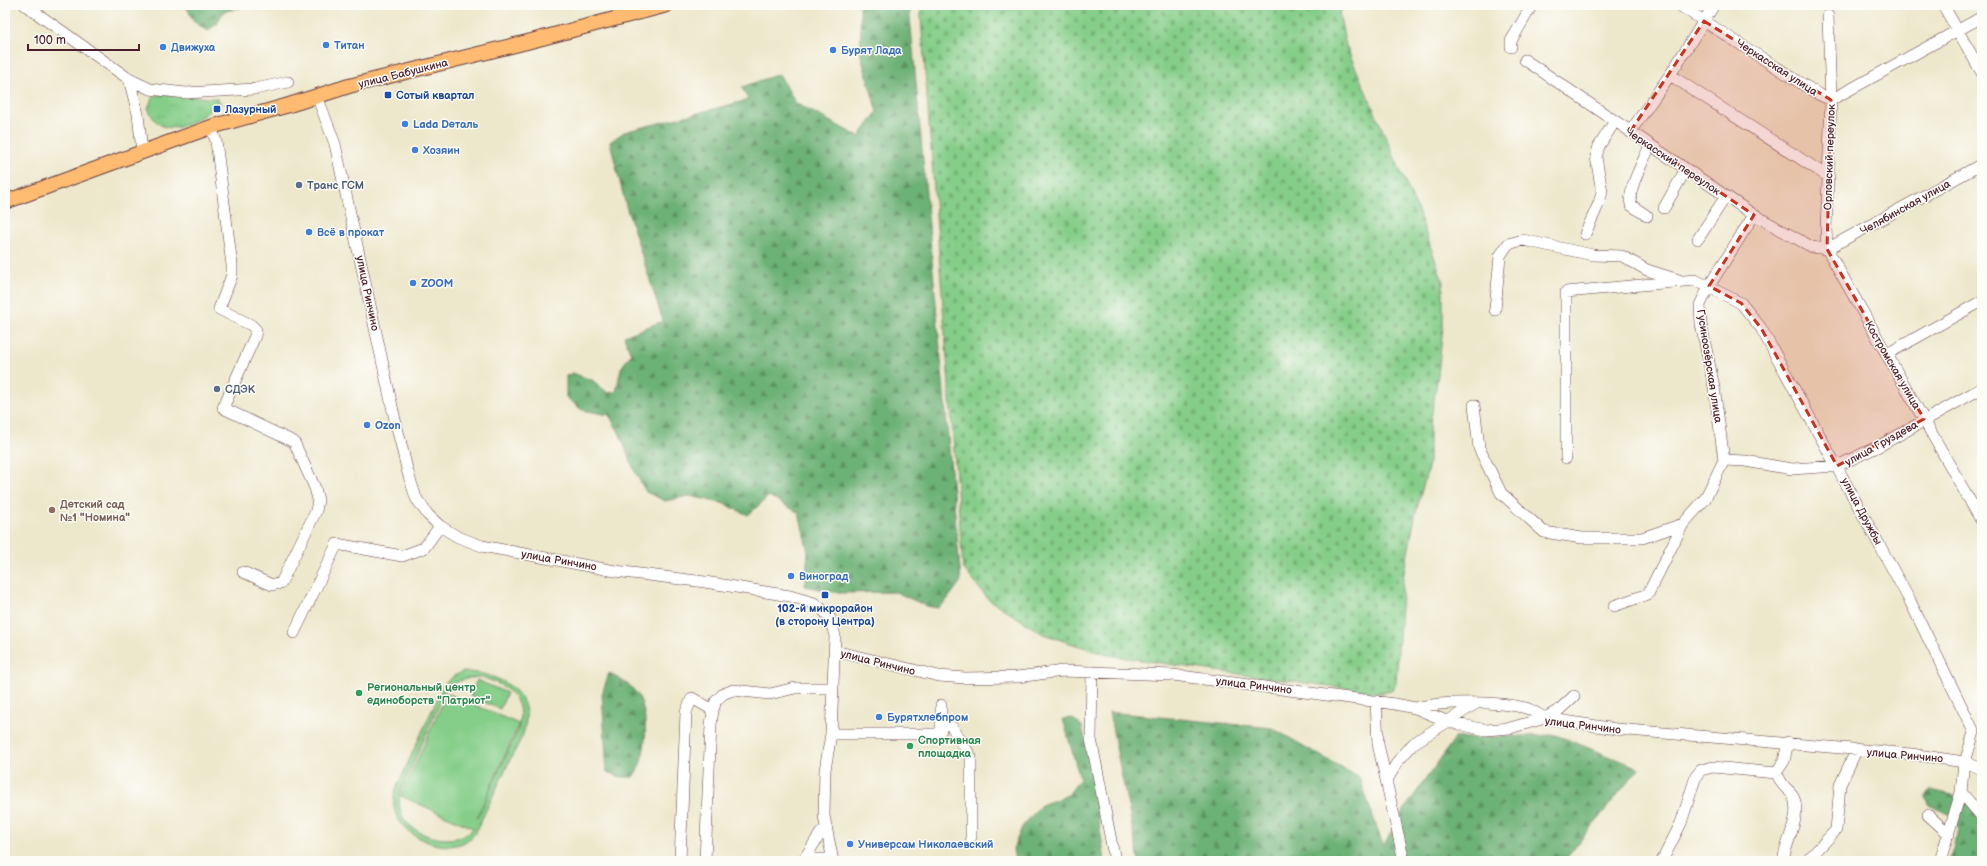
<svg xmlns="http://www.w3.org/2000/svg" width="1987" height="866" font-family="'Balsamiq Sans',sans-serif">
  <defs>
    <pattern id="grass-tufts" width="24" height="20" patternUnits="userSpaceOnUse"><rect width="24" height="20" fill="#85ce89"/><path d="M3 7l-1-3M5 7V3M7 7l1-3M15 17l-1-3M17 17v-4M19 17l1-3" fill="none" stroke="#74b076"/></pattern>
    <pattern id="forest-firs" width="22" height="20" patternUnits="userSpaceOnUse"><rect width="22" height="20" fill="#6cb175"/><path d="M5 1l3.5 6h-7zM16 11l3.5 6h-7z" fill="#5b8f60"/></pattern>
    <pattern id="cemetery-stones" width="16" height="16" patternUnits="userSpaceOnUse"><rect width="16" height="16" fill="#85ce89"/><path d="M2 7V4a2 2 0 0 1 4 0v3zM10 15v-3a2 2 0 0 1 4 0v3z" fill="#74b076"/></pattern>
  </defs>
  <rect width="100%" height="100%" fill="#fdfcf7"/>
  <filter id="ink" filterUnits="userSpaceOnUse"><feTurbulence type="fractalNoise" baseFrequency=".025" numOctaves="2"/><feDisplacementMap in="SourceGraphic" scale="8" xChannelSelector="R" yChannelSelector="G"/><feConvolveMatrix kernelMatrix="1 2 1 2 8 2 1 2 1" color-interpolation-filters="sRGB"/></filter>
  <filter id="wash" filterUnits="userSpaceOnUse"><feTurbulence type="fractalNoise" baseFrequency=".012" numOctaves="4" result="noise"/><feDisplacementMap in="SourceGraphic" scale="16" xChannelSelector="R" yChannelSelector="G"/><feGaussianBlur stdDeviation="0.9" result="paint"/><feColorMatrix in="noise" values="0 0 0 0 0 0 0 0 0 0 0 0 0 0 0 0 0 1.4 0 .05"/><feComposite in="paint" operator="in"/></filter>
  <g filter="url(#wash)">
    <rect width="100%" height="100%" fill="#ede7cb"/>
    <path fill="url(#grass-tufts)" stroke="#68765a" d="M159,94l53,4 5,1 4,4c-4,4 -9,5 -13,9 -20,14 -47,29 -60,-4l4,-10z"/>
    <path fill="url(#forest-firs)" stroke="#5b6850" d="M186,5h63l-26,7 -6,12 -10,7 -14,-10z
      M860,5h49l52,576 -14,19 -9,8 -12,-2 -30,-14 -57,1 -34,-7 3,-34 -9,-39 -30,-17 -21,19 -26,-12 -33,-7 -24,5 -19,-9 -12,-22 -15,-38 -10,-17 -27,-5 -16,-13v-21l6,-3 20,7 16,13 8,-1 5,-24 10,-14 -7,-18 39,-15 -37,-115 -16,-64 14,-10 124,-32 -6,-13 37,-13 17,29 63,34 18,-25 -16,-56z
      M609,673c11,6 26,14 31,26 9,20 7,61 -7,78h-12l-14,-5 -5,-78z
      M1109,712l163,16 88,50 23,68 23,-39 49,-69 101,-3 83,33 -75,93h-425z
      M1072,718l10,8 6,24 17,111h-90l-2,-12 9,-22 19,-22 27,-10 12,-16 -17,-60z
      M1931,790l51,12v59h-34l6,-11 4,-22 -6,-12 -23,-11 -3,-8z"/>
    <path fill="url(#cemetery-stones)" stroke="#68765a" d="M920,5h422l3,3 -6,4 7,34 72,165 25,71v44l-5,49 -9,56v33l-13,48 -13,66 -7,105 -5,8 -9,2 -167,-22 -108,-16 -64,-21 -55,-35 -25,-31z"/>
    <path fill="#85ce89" stroke="#68765a" fill-rule="evenodd" d="M462,672c31,-1 72,17 63,55 -2,11 -10,22 -15,33 -12,25 -24,50 -35,74 -3,3 -7,6 -10,8 -23,12 -63,-6 -70,-30 -2,-6 -1,-15 0,-21l49,-107 10,-8zM481,677c28,9 45,22 37,53l-41,88 42,-94 -72,-31 -46,103 72,32c-2,4 -5,5 -9,7 -18,10 -53,0 -62,-20 -3,-7 -3,-15 -2,-22l46,-104c11,-9 21,-11 35,-12z
      M477,680l30,13 -7,16 -30,-13z"/>
  </g>
  <g filter="url(#ink)">
    <g fill="none" stroke-linecap="round" stroke-linejoin="round">
      <defs>
        <path id="minor" d="M25,5l104,74 21,10 36,4 69,-4 33,-7
          M1679,5l139,89 13,6 151,-83
          M1943,5l39,68
          M1828,16l3,84 -5,129 1,20 155,273
          M1511,47v-6l21,-36
          M1525,60l229,155 58,32 15,2
          M1670,75l159,102
          M129,79l9,35 4,37
          M317,96l18,48 58,267 15,62 8,25 12,17 12,11 18,11 24,9 133,25 90,11 85,14 24,7 9,7 7,8 5,18 -4,98 -6,36 -1,46 9,45
          M211,127l5,14 16,124v10l-13,34 32,16 5,5 -1,6 -32,72 71,34 21,46 3,12 -2,11 -35,72 -9,2 -29,-13
          M1630,132l40,-57 44,-70
          M1664,208l22,-39
          M1647,216l-16,-11c-4,-16 13,-44 19,-60
          M1585,234l14,-31 3,-11 -6,-35 3,-11 16,-25
          M1698,239l28,-43
          M1827,249l155,-85
          M1495,310l5,-54 8,-12 15,-4 70,15 29,1 25,14 32,10
          M1887,354l95,-53
          M1474,405l5,43 22,45 43,39 38,6h60l41,-14
          M1566,458v-166l129,-12 46,23 20,25 149,273 64,131 -8,27
          M1724,460l21,1 47,8 45,-3 44,-21 101,-57
          M1724,460l-10,-73 -13,-63 -1,-19 9,-19 45,-71
          M1614,606l34,-12 35,-70 22,-25 19,-39
          M294,633l43,-89 65,12 22,-8 16,-22
          M835,651l104,25 26,2 52,-1 46,-6 110,4 222,29 20,4 34,14 37,8 24,-2 35,-10 71,11 295,25 53,8 18,7
          M1092,672l-1,67 24,122
          M1376,701l2,43 26,117
          M1415,708c29,-7 81,-7 111,0 6,2 13,7 19,10l14,-8 15,-14
          M941,718l11,9 19,30v80
          M831,734h107l3,-4v-25
          M1776,773c3,4 5,10 8,13 3,4 9,7 10,12 7,20 -8,43 -11,63
          M1387,780l11,-19 16,-18 61,-39
          M1961,792l21,25
          M1928,815l21,19
          M804,859h28
          M680,861l6,-149 6,-14 21,12
          M705,861l6,-136 2,-15 3,-9 7,-7 10,-4 37,4 25,-6h37
          M803,861l17,-27 6,-6
          M1662,861l19,-38 15,-47 5,-6 12,-3 63,6 8,-12 4,-19
          M1807,861l29,-31 4,-45 16,-34
          M1940,861l21,-69 3,-30"/>
        <path id="major" d="M5,202l206,-75 78,-22 60,-19 182,-45 136,-36"/>
      </defs>
      <use href="#minor" stroke="#623d43" stroke-width="12"/>
      <use href="#major" stroke="#623d43" stroke-width="16"/>
      <use href="#minor" stroke="#fff" stroke-width="11"/>
      <use href="#major" stroke="#ffbb71" stroke-width="14"/>
    </g>
  </g>
  <path fill="#c8321e" fill-opacity="0.2" stroke="#c8321e" stroke-width="3" stroke-dasharray="8 5" stroke-linejoin="round" d="M1704,21l127,79 -4,149 97,170 -87,47 -76,-138 -20,-25 -32,-17 45,-71 -124,-83z"/>
  <g fill="#3f7fe0" stroke="#fdfcf7" stroke-width="1.5">
    <circle cx="326" cy="45" r="4"/>
    <circle cx="163" cy="47" r="4"/>
    <circle cx="833" cy="50" r="4"/>
    <circle cx="405" cy="124" r="4"/>
    <circle cx="415" cy="150" r="4"/>
    <circle cx="309" cy="232" r="4"/>
    <circle cx="413" cy="283" r="4"/>
    <circle cx="367" cy="425" r="4"/>
    <circle cx="791" cy="576" r="4"/>
    <circle cx="879" cy="717" r="4"/>
    <circle cx="850" cy="844" r="4"/>
  </g>
  <g fill="#1a4fb4" stroke="#fdfcf7" stroke-width="1.5">
    <rect x="384" y="91" width="8" height="8" rx="2"/>
    <rect x="213" y="105" width="8" height="8" rx="2"/>
    <rect x="821" y="591" width="8" height="8" rx="2"/>
  </g>
  <g fill="#5c6f8a" stroke="#fdfcf7" stroke-width="1.5">
    <circle cx="299" cy="185" r="4"/>
    <circle cx="217" cy="389" r="4"/>
  </g>
  <circle fill="#8d6e63" stroke="#fdfcf7" stroke-width="1.5" cx="52" cy="510" r="4"/>
  <g fill="#2e9e5b" stroke="#fdfcf7" stroke-width="1.5">
    <circle cx="359" cy="693" r="4"/>
    <circle cx="910" cy="746" r="4"/>
  </g>
  <g text-anchor="middle" stroke-width="3" stroke-linejoin="round" paint-order="stroke">
    <g font-size="11" font-weight="bold" fill="#366cbe" stroke="#fdfcf7" text-anchor="start">
      <text x="334" y="49">Титан</text>
      <text x="171" y="51">Движуха</text>
      <text x="841" y="54">Бурят Лада</text>
      <text x="413" y="128">Lada Dеталь</text>
      <text x="423" y="154">Хозяин</text>
      <text x="317" y="236">Всё в прокат</text>
      <text x="421" y="287">ZOOM</text>
      <text x="375" y="429">Ozon</text>
      <text x="799" y="580">Виноград</text>
      <text x="887" y="721">Бурятхлебпром</text>
      <text x="858" y="848">Универсам Николаевский</text>
    </g>
    <g font-size="11" fill="#4a1f2b" stroke="#fdfcf7">
      <text transform="translate(1777 67) rotate(33)" y="4">Черкасская улица</text>
      <text transform="translate(403 73) rotate(-14)" y="4">улица Бабушкина</text>
      <text transform="translate(1829 157) rotate(-88)" y="4">Орловский переулок</text>
      <text transform="translate(1673 161) rotate(34)" y="4">Черкасский переулок</text>
      <text transform="translate(1905 207) rotate(-29)" y="4">Челябинская улица</text>
      <text transform="translate(368 293) rotate(78)" y="4">улица Ринчино</text>
      <text transform="translate(1893 365) rotate(60)" y="4">Костромская улица</text>
      <text transform="translate(1710 366) rotate(81)" y="4">Гусиноозёрская улица</text>
      <text transform="translate(1881 443) rotate(-29)" y="4">улица Груздева</text>
      <text transform="translate(1862 511) rotate(62)" y="4">улица Дружбы</text>
      <text transform="translate(559 560) rotate(10)" y="4">улица Ринчино</text>
      <text transform="translate(878 662) rotate(14)" y="4">улица Ринчино</text>
      <text transform="translate(1254 685) rotate(7)" y="4">улица Ринчино</text>
      <text transform="translate(1583 725) rotate(7)" y="4">улица Ринчино</text>
      <text transform="translate(1905 755) rotate(5)" y="4">улица Ринчино</text>
    </g>
    <g font-size="11" font-weight="bold" fill="#164399" stroke="#fdfcf7" text-anchor="start">
      <text x="396" y="99">Сотый квартал</text>
      <text x="225" y="113">Лазурный</text>
      <text x="825" y="612" text-anchor="middle">102-й микрорайон<tspan x="825" dy="13">(в сторону Центра)</tspan></text>
    </g>
    <g font-size="11" font-weight="bold" fill="#4e5e75" stroke="#fdfcf7" text-anchor="start">
      <text x="307" y="189">Транс ГСМ</text>
      <text x="225" y="393">СДЭК</text>
    </g>
    <g font-size="11" font-weight="bold" fill="#785e54" stroke="#fdfcf7" text-anchor="start">
      <text x="60" y="508">Детский сад<tspan x="60" dy="13">№1 "Номина"</tspan></text>
    </g>
    <g font-size="11" font-weight="bold" fill="#27864d" stroke="#fdfcf7" text-anchor="start">
      <text x="367" y="691">Региональный центр<tspan x="367" dy="13">единоборств "Патриот"</tspan></text>
      <text x="918" y="744">Спортивная<tspan x="918" dy="13">площадка</tspan></text>
    </g>
  </g>
  <rect width="1987" height="866" fill="none" stroke="#fdfcf7" stroke-width="20"/>
  <path d="M28 44v6h111v-6" fill="none" stroke="#4a1f2b" stroke-width="2"/>
  <text x="34" y="44" font-size="12" fill="#4a1f2b" stroke="#fdfcf7" stroke-width="3" paint-order="stroke">100 m</text>
</svg>
